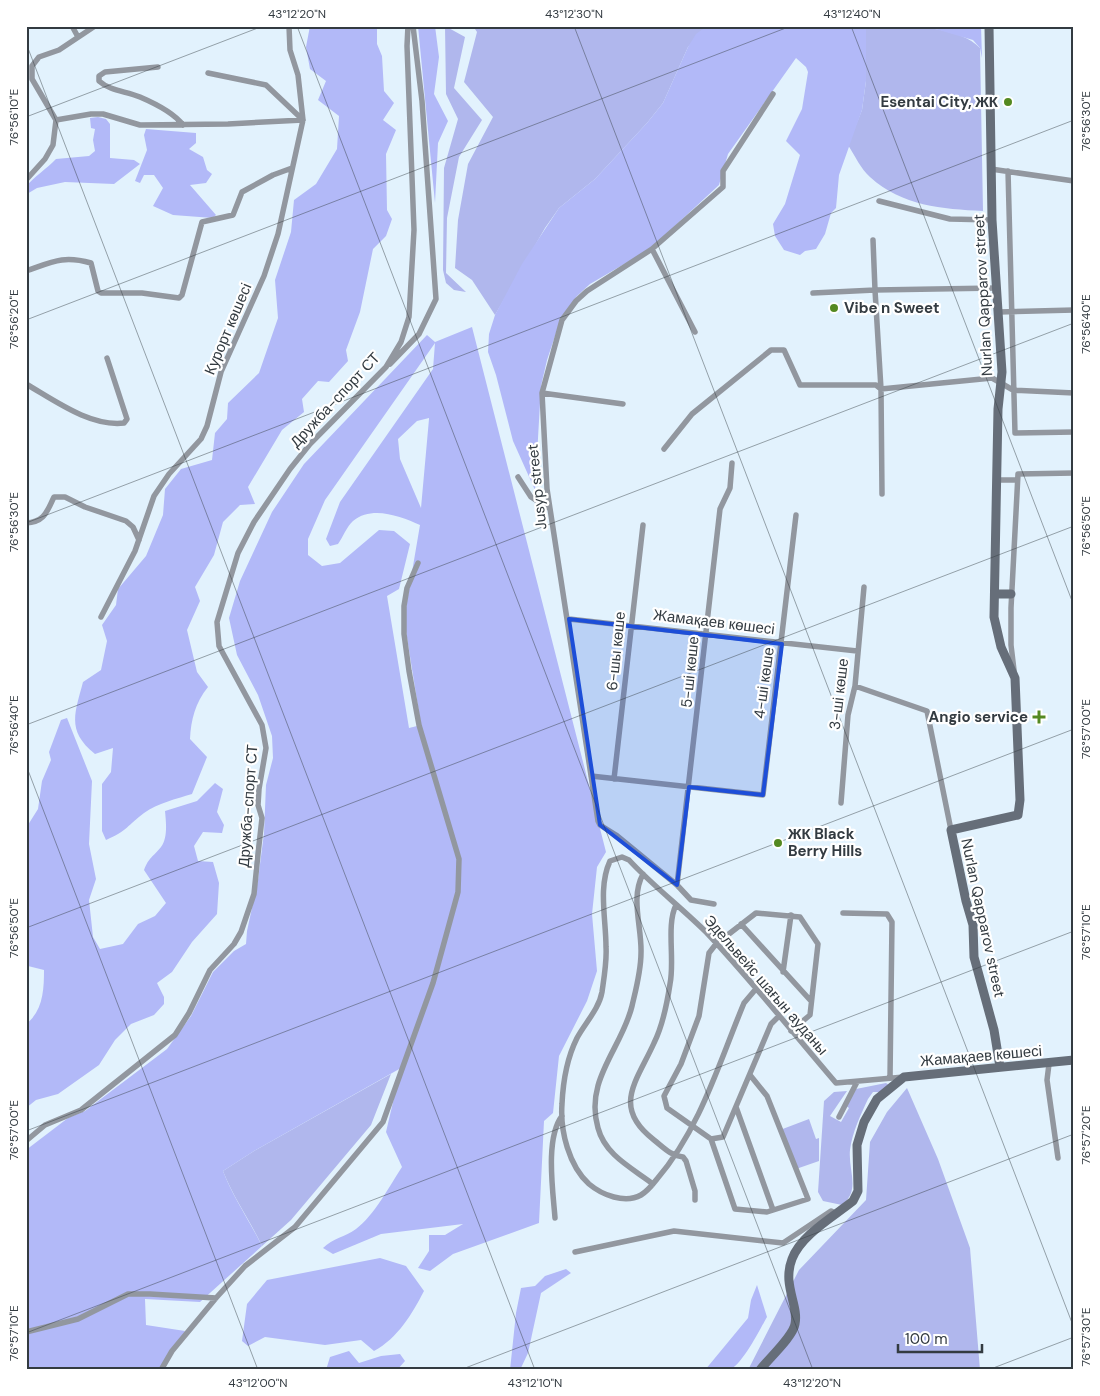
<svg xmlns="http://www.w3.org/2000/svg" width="1100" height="1396" font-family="'DM Sans',sans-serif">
  <rect width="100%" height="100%" fill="#e2f2fd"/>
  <path fill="#b0b7ed" d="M445,26l20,11 -11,51 28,32 -23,37 -12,61 -1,55 20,19 -12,-2 -8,-7 -3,-13 1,-102 14,-49 -12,-25z
    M473,26h234l-19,21 -25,56 -16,20 -52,56 -36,29 -14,20 -50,87 -23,-35 -17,-12 3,-48 10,-56 25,-47 -29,-35 13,-50z
    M866,26c32,0 90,-3 114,22l3,163c-41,-2 -81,-5 -113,-34 -9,-8 -15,-21 -22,-32l14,-35 4,-29z
    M391,1074l-20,51 -80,95 -29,26c-12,-26 -29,-49 -39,-75l31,-20z
    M886,1083l3,2 -8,7h-8l-5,7c-7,15 -16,34 -18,51 -2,21 11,40 -8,55l-19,-4 -5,-9 6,-91 10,-9 13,-1 -17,25 11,6 8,-14 -3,-2 10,-17z
    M907,1088l31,71 32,89 10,122h-232l51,-100 67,-70 4,-58 17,-30z
    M809,1119l7,20 3,-1v23l-23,8 -16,-39z"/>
  <path fill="#b2b9f8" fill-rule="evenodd" d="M310,26h67v18l5,12 2,35 10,12 -11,17 13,10 -10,24 1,56 5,9 -6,17 -13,13 -13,63 -14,38 2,11 -19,21 -11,-1 -16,18 2,13 -22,18 -34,57 7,17 -15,1 -17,17 -9,33 -19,32 5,14 -13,29 10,42 11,15c-13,16 -17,33 -18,52l17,18 -15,37c-16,5 -34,9 -48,19 -16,12 -17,18 -38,27l-4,-9v-47l9,-12 2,-24 -18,6c-29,-23 -20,-41 -12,-72l18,-12 6,-29 -5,-16 14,-20 2,-16 28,-33 17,-41 2,-26 16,-20 31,-9 3,-27 12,-14 1,-16 31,-30 19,-55 -3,-38 16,-48 3,-32 22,-16 21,-35 2,-33 -21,-16 8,-19 -16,-12 -4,-22z
    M418,26h17l4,31 -5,37 14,27 -10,22 -3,60z
    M707,26h159v55l-4,29 -23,65 -3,33 -5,5 -6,21 -9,15 -11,2 -5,4 -16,-5 -9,-14 -2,-12 12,-20 15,-49 -14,-14 16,-32 6,-37 -2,-5 -10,-9 -68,96 -9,31 -69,64 -60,35 -13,12 -16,22 -14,42 -6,26 -6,104 -22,-49 -17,-66 -8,-23 1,-18 6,-19 27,-51 37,-56 36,-29 52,-56 16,-20 25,-56 8,-13z
    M925,26h56l1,32 -2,-10 -7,-8z
    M98,117l8,2 4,5v34l24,2 6,4 -26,20 -49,-2 -28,6 -10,6 -1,-7c8,-11 21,-18 30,-28l33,-3 6,-5 -2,-11 2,-11 -4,-1 -1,-10z
    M146,129l50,4v10l-7,6 14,8 4,13 5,4 -6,9 -16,2 26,30 -3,3 -40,-3 -20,-9 10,-18 -9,-13h-10l-4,8 -5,-2 12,-31 -3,-15z
    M472,327l134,525 -9,15 -5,47 5,57 -10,30 -28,55 -6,57 -9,8 -5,102 -86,31 -23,17 -12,-3 11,-17v-16h16l18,-11 -82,10 -48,20 -10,-6c10,-10 22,-11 33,-19 18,-13 34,-44 46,-62l-16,-35 15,-64 -147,83 -31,20c10,26 26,49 39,75l-62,56 -55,-3 1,26 39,6 -21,39h-138v-220l42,-32 17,-7 82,-62 24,-33 22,-44 21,-21 12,-7 1,-13 11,-51 6,-47 2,-48 7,-27 -1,-22 -14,-41 -21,-40 -8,-37 11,-37 32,-69 32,-48 123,-129 8,7zM435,343l-2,26 -93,133 -14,37 4,7 8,-2c5,-7 9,-18 15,-23 20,-16 48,-4 67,4l-16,94 17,106 -12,3 -22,-132 12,-7 11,-45 -16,-13 -15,-1 -39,33 -18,3 -14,-11v-16l17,-39zM429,418v1l-8,89 -21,-49 -2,-20 19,-18z
    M67,718l25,63 -3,63 7,35 -7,21 4,37 7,12 23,-5 15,-20 17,-8 11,-13 -22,-33c5,-13 9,-13 17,-23 7,-9 5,-25 4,-36l32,-10 18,-18 8,6 -6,23 7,13 -2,8 -19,-1 -9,14 4,15 15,1 6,21 -2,31 -25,28 -20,30 -15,11 7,14v7l-10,11 -23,9 -16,16 -16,25 -41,29 -22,6 -10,8v-84c17,-13 18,-34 18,-54l-16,-4 -2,6v-90l3,-2 -3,-13v-39l12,-19 4,-28 9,-21 -2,-8 12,-32z
    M380,1258l26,8 18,25c-12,23 -26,47 -50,60l-13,-11 -36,5 -60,-8 -17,9 -6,-5 5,-37 20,-24z
    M566,1269l5,4 -30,20 -13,60 -8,17h-10l6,-57 5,-25 14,-2 10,-10z
    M757,1285l10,32c-7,12 -26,51 -39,53 -7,1 -16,0 -23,0l43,-52 3,-18z
    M349,1351l10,12 22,-7 19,-2 5,7 -8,9h-71l4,-13z"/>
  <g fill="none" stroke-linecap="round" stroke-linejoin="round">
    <path stroke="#92979f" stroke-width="5.5" d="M72,26l6,11
      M158,67l-53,5 -6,4v5c11,10 27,10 41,16 14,6 34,16 43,28
      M208,73l58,12 37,35
      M56,120l-24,-41v-13l7,-9 20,-7 36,-24
      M991,169l83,12
      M1008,171l7,262 59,-1
      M26,180l19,-21 8,-14 3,-25 35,-6h12l37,11 88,-1 75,-4
      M879,201l71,18 42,1
      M652,249l43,83
      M26,271c26,-9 37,-16 65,-8l7,28 3,2h41l37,5 3,-3 20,-73 31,-7 9,-23 31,-17 19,-7
      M813,293l62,-3 -2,-50
      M998,312l76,-2
      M390,364l29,-30 17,-35 -14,-198 -9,-75
      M26,384c28,16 64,43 98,39l3,-4 -20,-61
      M542,393l81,11
      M664,449l28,-35 79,-64h13l16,35h76l5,4 111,-11 21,12 61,3
      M518,477l13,20 19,12
      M997,480h19
      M882,494l-1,-105 -6,-99 121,-2
      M26,523c19,-1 21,-12 28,-26h11l20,10 41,14 7,6 6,13
      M101,617l34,-66 19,-55 15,-22 32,-35 6,-13 14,-54 43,-96 14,-42 25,-114 -5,-45 -8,-25 -1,-24
      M569,619l288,32
      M1014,670l-3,-25v-37l7,-134 56,-1
      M855,686l72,25 24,119
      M591,776l172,19 33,-280
      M614,779l29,-254
      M841,803l7,-88 7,-29 9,-99
      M643,874c-13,24 -1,53 -2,79 0,18 -5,36 -9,53 -10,42 -48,74 -34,122 7,27 34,40 55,56
      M677,885l43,-376 10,-21 2,-25
      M714,904l-23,-4 -14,-15 -61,-50 -16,-10 -2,-4 -51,-332 -5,-96 20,-73 14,-19 11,-10 65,-42 71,-62v-16l50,-77
      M676,905c-10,20 -1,55 -6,79 -3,20 -7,41 -16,59 -17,38 -43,64 0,97 9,7 17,16 29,17l3,4 9,30v9
      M843,913l44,1 5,8 -2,156
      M741,924l70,77
      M783,972l8,-57
      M755,990l-11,13c-25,60 -44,126 -87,176 -4,5 -9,12 -16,16 -16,9 -39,0 -52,-11 -20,-18 -29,-53 -27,-80 1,-22 5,-46 15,-66 8,-15 22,-29 25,-46 2,-14 5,-31 4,-45 0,-28 -8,-60 4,-86l12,-4 7,3c24,26 53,48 78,73 45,48 86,100 129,150l68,-6
      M779,1016l-8,8 -48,113 -12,2 -44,-31 -3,-12 17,-32 18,-48 10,-63 7,-9 40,-31 44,4 18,27 -8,71 -19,16
      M1049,1064l-2,16 11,78
      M736,1107l37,103
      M839,1117l18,-35
      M711,1139l24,70 32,3 41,-13 -41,-103 -17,-21
      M26,1141l19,-16 36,-15 94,-75 14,-22 21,-43 24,-26 7,-12 13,-38 4,-40 4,-36 -4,-13 1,-16 7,-41 -4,-23 -43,-79 -2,-24 21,-69 16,-31 36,-53 20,-25 76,-77 15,-25 8,-25 5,-87 -7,-184 1,-20
      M555,1218c-2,-27 -10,-80 7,-102
      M575,1252l99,-21 109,12 48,-32 6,3
      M26,1332l52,-13 50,-25h22l66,4
      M161,1370l11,-19 44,-53 29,-32 50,-39 88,-105 50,-139 25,-91 1,-33 -40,-134 -10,-54 -5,-37v-28l3,-18 11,-25"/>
    <path stroke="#666e79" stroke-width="9" d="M989,26l3,194 10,152 -4,37 -4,208 7,30 14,31 5,122 -2,15 -67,15 15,71 7,24 1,32 20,73 6,37
      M995,594h16
      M760,1370c8,-11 33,-33 35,-46 4,-19 -13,-39 -3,-65 9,-24 41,-42 61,-58l5,-10 -1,-46 7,-23 13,-23 27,-22 170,-17"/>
  </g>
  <path fill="#1d4ed8" fill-opacity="0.2" stroke="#1d4ed8" stroke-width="4" stroke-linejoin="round" d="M569,619l213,25 -19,151 -74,-8 -12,98 -77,-60z"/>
  <path fill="none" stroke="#333b41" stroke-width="1" stroke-opacity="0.45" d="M297,26l516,1344M574,26l500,1302M851,26l223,580M26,43l509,1327M26,117l237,-91M26,320l765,-294M26,523l1048,-403M26,725l1048,-402M26,765l232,605M26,928l1048,-402M26,1131l1048,-402M26,1333l1048,-402M460,1370l614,-236M988,1370l86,-33"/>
  <g fill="#548921" stroke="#fff" stroke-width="2">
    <circle cx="1008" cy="102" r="5"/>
    <circle cx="834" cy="308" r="5"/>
    <path d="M1036.5 709.5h5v5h5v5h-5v5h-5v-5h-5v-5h5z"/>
    <circle cx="778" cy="843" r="5"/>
  </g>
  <g text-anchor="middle" stroke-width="4.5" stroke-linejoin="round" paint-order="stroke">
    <g font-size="15" font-weight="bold" fill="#333b41" stroke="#fff" text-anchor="end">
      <text x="998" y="107">Esentai City, ЖК</text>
      <text x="844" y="313" text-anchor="start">Vibe n Sweet</text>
      <text x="1028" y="722">Angio service</text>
      <text x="788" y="839" text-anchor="start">ЖК Black<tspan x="788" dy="17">Berry Hills</tspan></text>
    </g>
    <g font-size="15" fill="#333b41" stroke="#fff">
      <text transform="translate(983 295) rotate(-93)" y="5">Nurlan Qapparov street</text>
      <text transform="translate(228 329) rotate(-67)" y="5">Курорт көшесі</text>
      <text transform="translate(335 400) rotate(-47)" y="5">Дружба-спорт СТ</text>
      <text transform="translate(537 487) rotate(-96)" y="5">Jusyp street</text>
      <text transform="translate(714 622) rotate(7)" y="5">Жамақаев көшесі</text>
      <text transform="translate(616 651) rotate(-84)" y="5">6-шы көше</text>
      <text transform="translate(690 672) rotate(-84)" y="5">5-ші көше</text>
      <text transform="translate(764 683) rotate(-82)" y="5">4-ші көше</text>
      <text transform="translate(839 694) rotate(-83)" y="5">3-ші көше</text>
      <text transform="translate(248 806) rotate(-86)" y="5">Дружба-спорт СТ</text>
      <text transform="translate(983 918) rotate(78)" y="5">Nurlan Qapparov street</text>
      <text transform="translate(766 985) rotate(49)" y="5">Эдельвейс шағын ауданы</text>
      <text transform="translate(981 1056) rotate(-5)" y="5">Жамақаев көшесі</text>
    </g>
  </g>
  <rect width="1100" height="1396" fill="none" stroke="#ffffff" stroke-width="55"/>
  <path d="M898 1344v8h84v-8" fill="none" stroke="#333b41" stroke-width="2.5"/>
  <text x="905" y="1344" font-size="15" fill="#333b41" stroke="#ffffff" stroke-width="4" paint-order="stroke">100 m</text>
  <rect x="28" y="28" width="1044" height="1340" fill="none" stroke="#333b41" stroke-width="2"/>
  <g font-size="12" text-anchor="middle" fill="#333b41">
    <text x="297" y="18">43°12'20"N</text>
    <text x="574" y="18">43°12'30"N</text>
    <text x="852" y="18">43°12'40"N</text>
    <text transform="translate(14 117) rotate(-90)" y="4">76°56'10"E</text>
    <text transform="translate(1086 121) rotate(-90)" y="4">76°56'30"E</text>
    <text transform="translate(14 319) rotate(-90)" y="4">76°56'20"E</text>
    <text transform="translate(1086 324) rotate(-90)" y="4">76°56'40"E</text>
    <text transform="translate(14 522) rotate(-90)" y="4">76°56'30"E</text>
    <text transform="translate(1086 526) rotate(-90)" y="4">76°56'50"E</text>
    <text transform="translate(14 725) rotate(-90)" y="4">76°56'40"E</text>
    <text transform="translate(1086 729) rotate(-90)" y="4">76°57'00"E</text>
    <text transform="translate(14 928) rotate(-90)" y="4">76°56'50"E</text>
    <text transform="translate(1086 932) rotate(-90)" y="4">76°57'10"E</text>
    <text transform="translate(14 1130) rotate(-90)" y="4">76°57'00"E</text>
    <text transform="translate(1086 1135) rotate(-90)" y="4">76°57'20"E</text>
    <text transform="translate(14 1333) rotate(-90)" y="4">76°57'10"E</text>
    <text transform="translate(1086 1337) rotate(-90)" y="4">76°57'30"E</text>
    <text x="258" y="1387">43°12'00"N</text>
    <text x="535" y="1387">43°12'10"N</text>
    <text x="812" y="1387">43°12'20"N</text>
  </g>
</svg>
